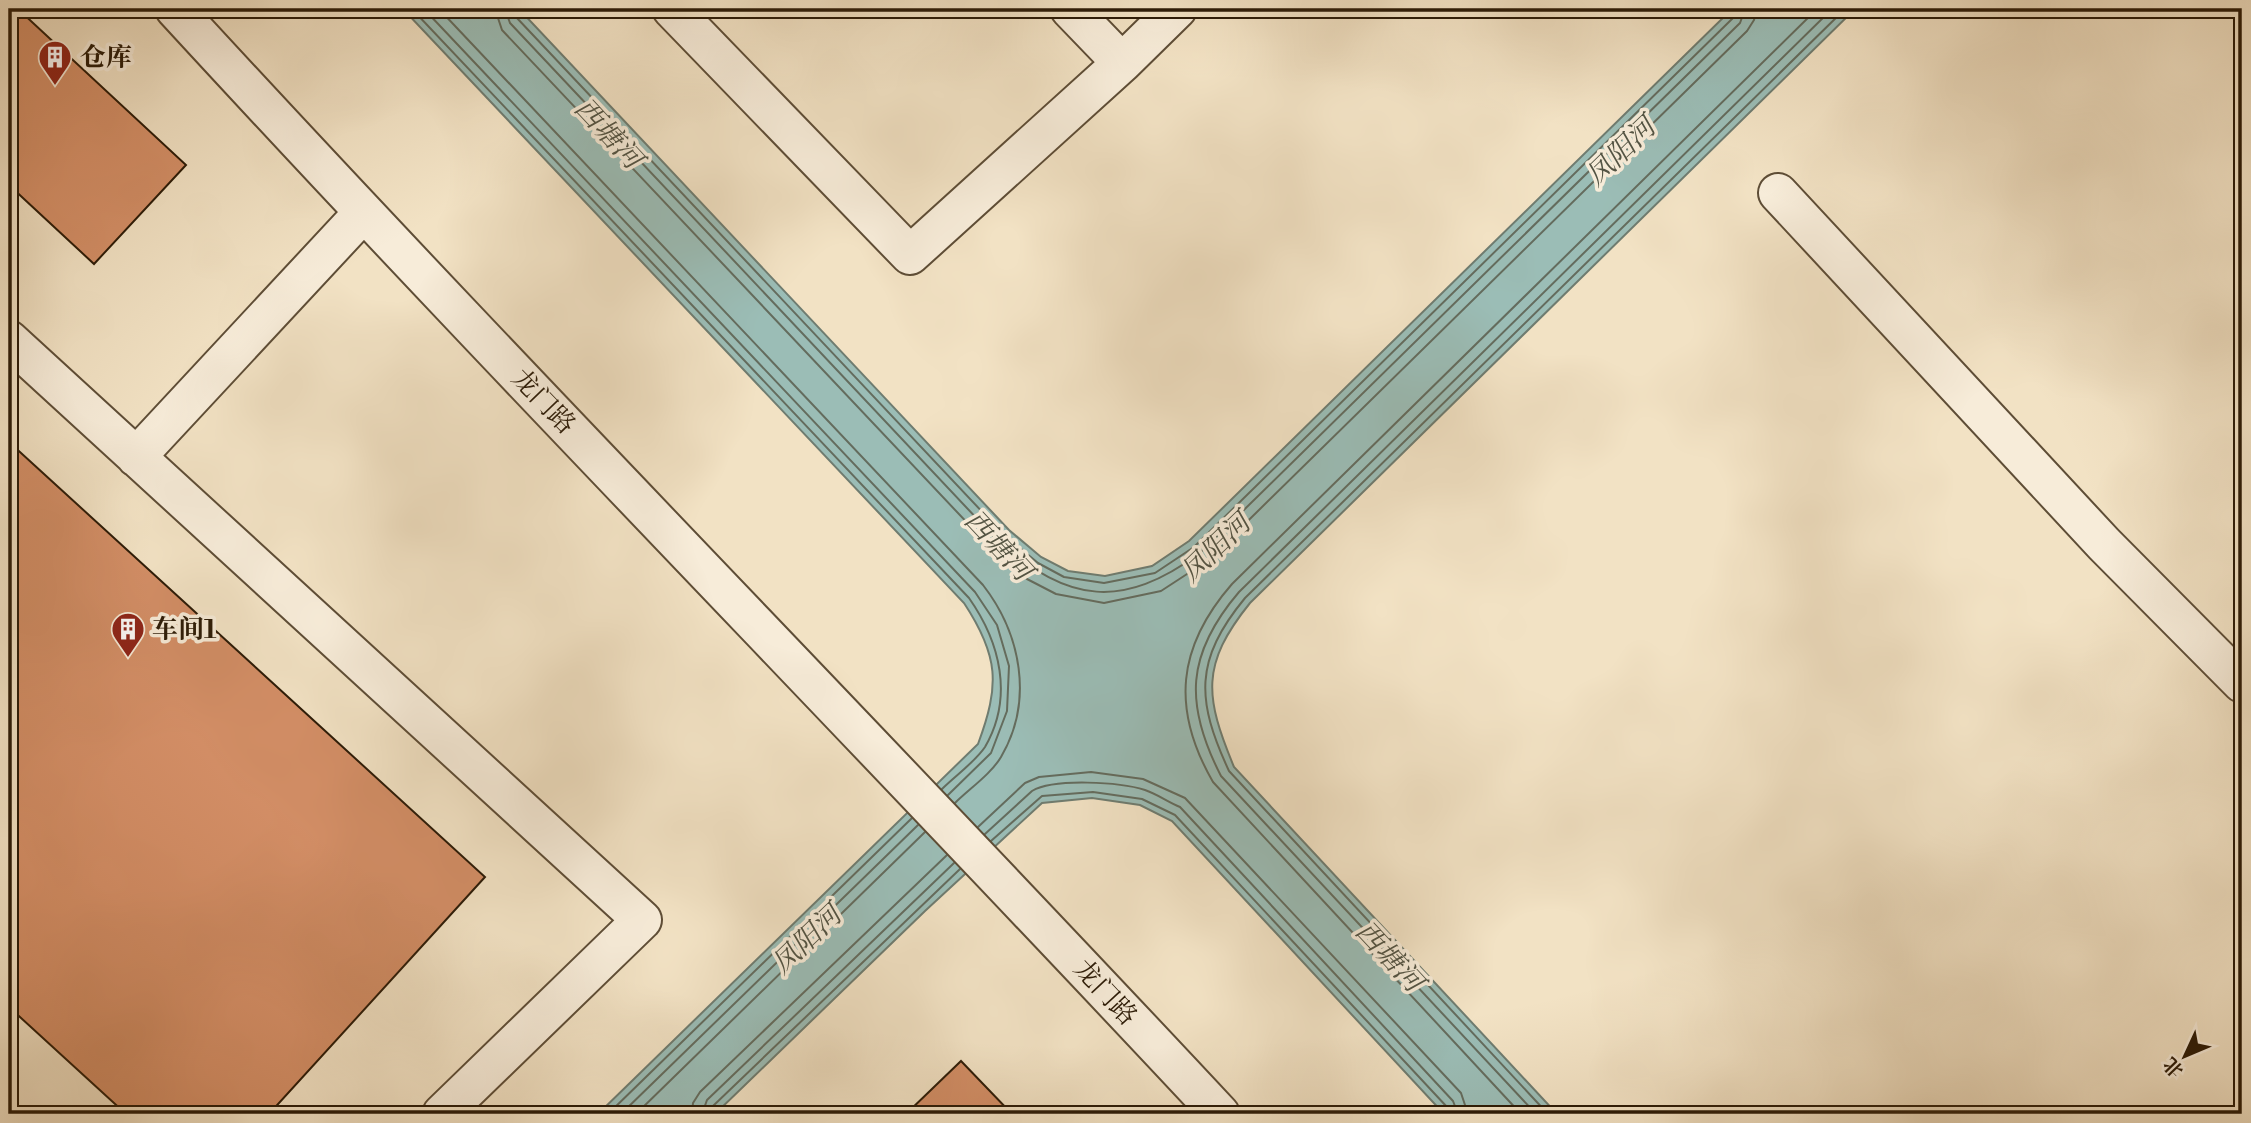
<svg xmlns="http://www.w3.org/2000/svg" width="2251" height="1123" font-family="'Libre Bodoni','Noto Serif SC',serif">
  <rect width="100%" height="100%" fill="#f2e2c4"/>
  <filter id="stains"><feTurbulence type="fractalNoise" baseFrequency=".00286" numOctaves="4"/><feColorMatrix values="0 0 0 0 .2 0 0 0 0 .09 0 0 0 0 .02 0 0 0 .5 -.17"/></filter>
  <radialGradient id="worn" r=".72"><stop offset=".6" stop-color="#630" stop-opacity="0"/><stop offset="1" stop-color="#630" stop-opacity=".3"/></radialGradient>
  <path fill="#9bbdb6" stroke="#6f7c70" stroke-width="2" d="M403,9h116l490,521 32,27 27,14 37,5 47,-10 37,-25 543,-532h123l-605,594c-50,62 -45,94 -16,164l323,347h-113l-272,-293 -32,-16 -48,-7 -50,5 -117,108 -210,203h-117l380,-370c22,-59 21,-88 -14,-141z"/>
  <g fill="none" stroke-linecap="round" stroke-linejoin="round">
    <path stroke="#646c5e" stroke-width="2" d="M412,9l557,589c31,44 45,99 16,149 -10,15 -30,29 -43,42
      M424,9l551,583 22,33 12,41 -2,45 -16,42 -43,42
      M439,9l544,576c38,49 51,116 18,172 -10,17 -32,32 -46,46
      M495,9l7,21 489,518 36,31 29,15 48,9 57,-12 46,-30 540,-530 7,-11 2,-11
      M505,9l5,14 488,518c71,62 124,69 202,12l540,-530 5,-14
      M514,9l2,8 488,518 34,28 26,14 40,6 51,-10 39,-26 540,-530 2,-8
      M978,827l47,-44 14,-6 52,-5 52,7 42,19 276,295 7,21
      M985,834l47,-43c22,-13 88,-9 113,-1 12,4 23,12 35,17l273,294 5,13
      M991,841l51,-45 51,-4 49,7 33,16 272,292 2,7
      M608,1114l304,-296
      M621,1114l297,-289
      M636,1114l289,-282
      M692,1114l1,-11 7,-11 247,-237
      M702,1114l5,-14 247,-237
      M711,1114l2,-8 247,-237
      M1521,1114l-308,-332c-42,-73 -36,-135 19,-198l585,-575
      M1536,1114l-315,-338c-37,-72 -35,-122 18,-184l593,-583
      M1548,1114l-319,-343c-33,-71 -35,-111 16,-173l600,-589"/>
  </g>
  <path fill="#d38e66" stroke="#2c1b07" stroke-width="2" d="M9,9h9l168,156 -92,99 -85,-79z
    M9,442l476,435 -216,237h-143l-117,-107z
    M961,1061l51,53h-106z"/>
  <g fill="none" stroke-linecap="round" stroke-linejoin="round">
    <defs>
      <path id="minor" d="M175,9c343,373 699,734 1045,1105
        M672,9l238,246 212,-192 -52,-54
        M1122,63l55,-54
        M1778,193l326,351 138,139
        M9,340l633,580 -200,194
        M136,457l227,-244"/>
    </defs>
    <use href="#minor" stroke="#5e4d36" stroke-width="42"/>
    <use href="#minor" stroke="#f7ecd9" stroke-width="38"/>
  </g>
  <defs>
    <symbol id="building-pin" viewBox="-11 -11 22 30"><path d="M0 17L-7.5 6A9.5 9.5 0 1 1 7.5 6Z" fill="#8f2418" stroke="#f7ecd9"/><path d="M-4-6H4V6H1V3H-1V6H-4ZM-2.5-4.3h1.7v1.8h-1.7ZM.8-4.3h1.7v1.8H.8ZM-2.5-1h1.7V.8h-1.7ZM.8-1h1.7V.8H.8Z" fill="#fff"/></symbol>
  </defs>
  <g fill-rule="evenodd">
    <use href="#building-pin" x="36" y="38" width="38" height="52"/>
    <use href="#building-pin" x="109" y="610" width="38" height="52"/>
  </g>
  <g text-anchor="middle" stroke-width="7" stroke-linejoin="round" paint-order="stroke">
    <g font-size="26" font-weight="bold" fill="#2c1b07" stroke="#f7ecd9" text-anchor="start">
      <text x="80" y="66">仓库</text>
      <text x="152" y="638">车间1</text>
    </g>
    <g font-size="26" fill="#2c1b07" stroke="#f7ecd9">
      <text transform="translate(544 401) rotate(46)" y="9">龙门路</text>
      <text transform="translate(1106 992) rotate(47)" y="9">龙门路</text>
    </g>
    <g font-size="28" font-style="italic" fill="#535444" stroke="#f7ecd9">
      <text transform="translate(609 133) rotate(47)" y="10">西塘河</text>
      <text transform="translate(1620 151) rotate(-44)" y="10">凤阳河</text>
      <text transform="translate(999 545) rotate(47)" y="10">西塘河</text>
      <text transform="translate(1215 547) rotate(-44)" y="10">凤阳河</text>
      <text transform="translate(806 939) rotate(-44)" y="10">凤阳河</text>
      <text transform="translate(1390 956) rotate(47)" y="10">西塘河</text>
    </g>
  </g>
  <rect width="2251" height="1123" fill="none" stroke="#f2e2c4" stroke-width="35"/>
  <rect x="10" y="10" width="2230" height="1102" fill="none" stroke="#2c1b07" stroke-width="3.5"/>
  <rect x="18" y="18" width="2216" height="1088" fill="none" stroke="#2c1b07" stroke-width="2"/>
  <g transform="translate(2185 1056) rotate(226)" stroke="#f7ecd9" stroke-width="5" paint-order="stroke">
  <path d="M0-5L12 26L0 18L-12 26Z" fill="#2c1b07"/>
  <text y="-10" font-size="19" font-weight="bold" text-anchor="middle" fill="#2c1b07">北</text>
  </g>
  <rect width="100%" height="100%" filter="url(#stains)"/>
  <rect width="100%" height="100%" fill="url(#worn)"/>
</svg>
